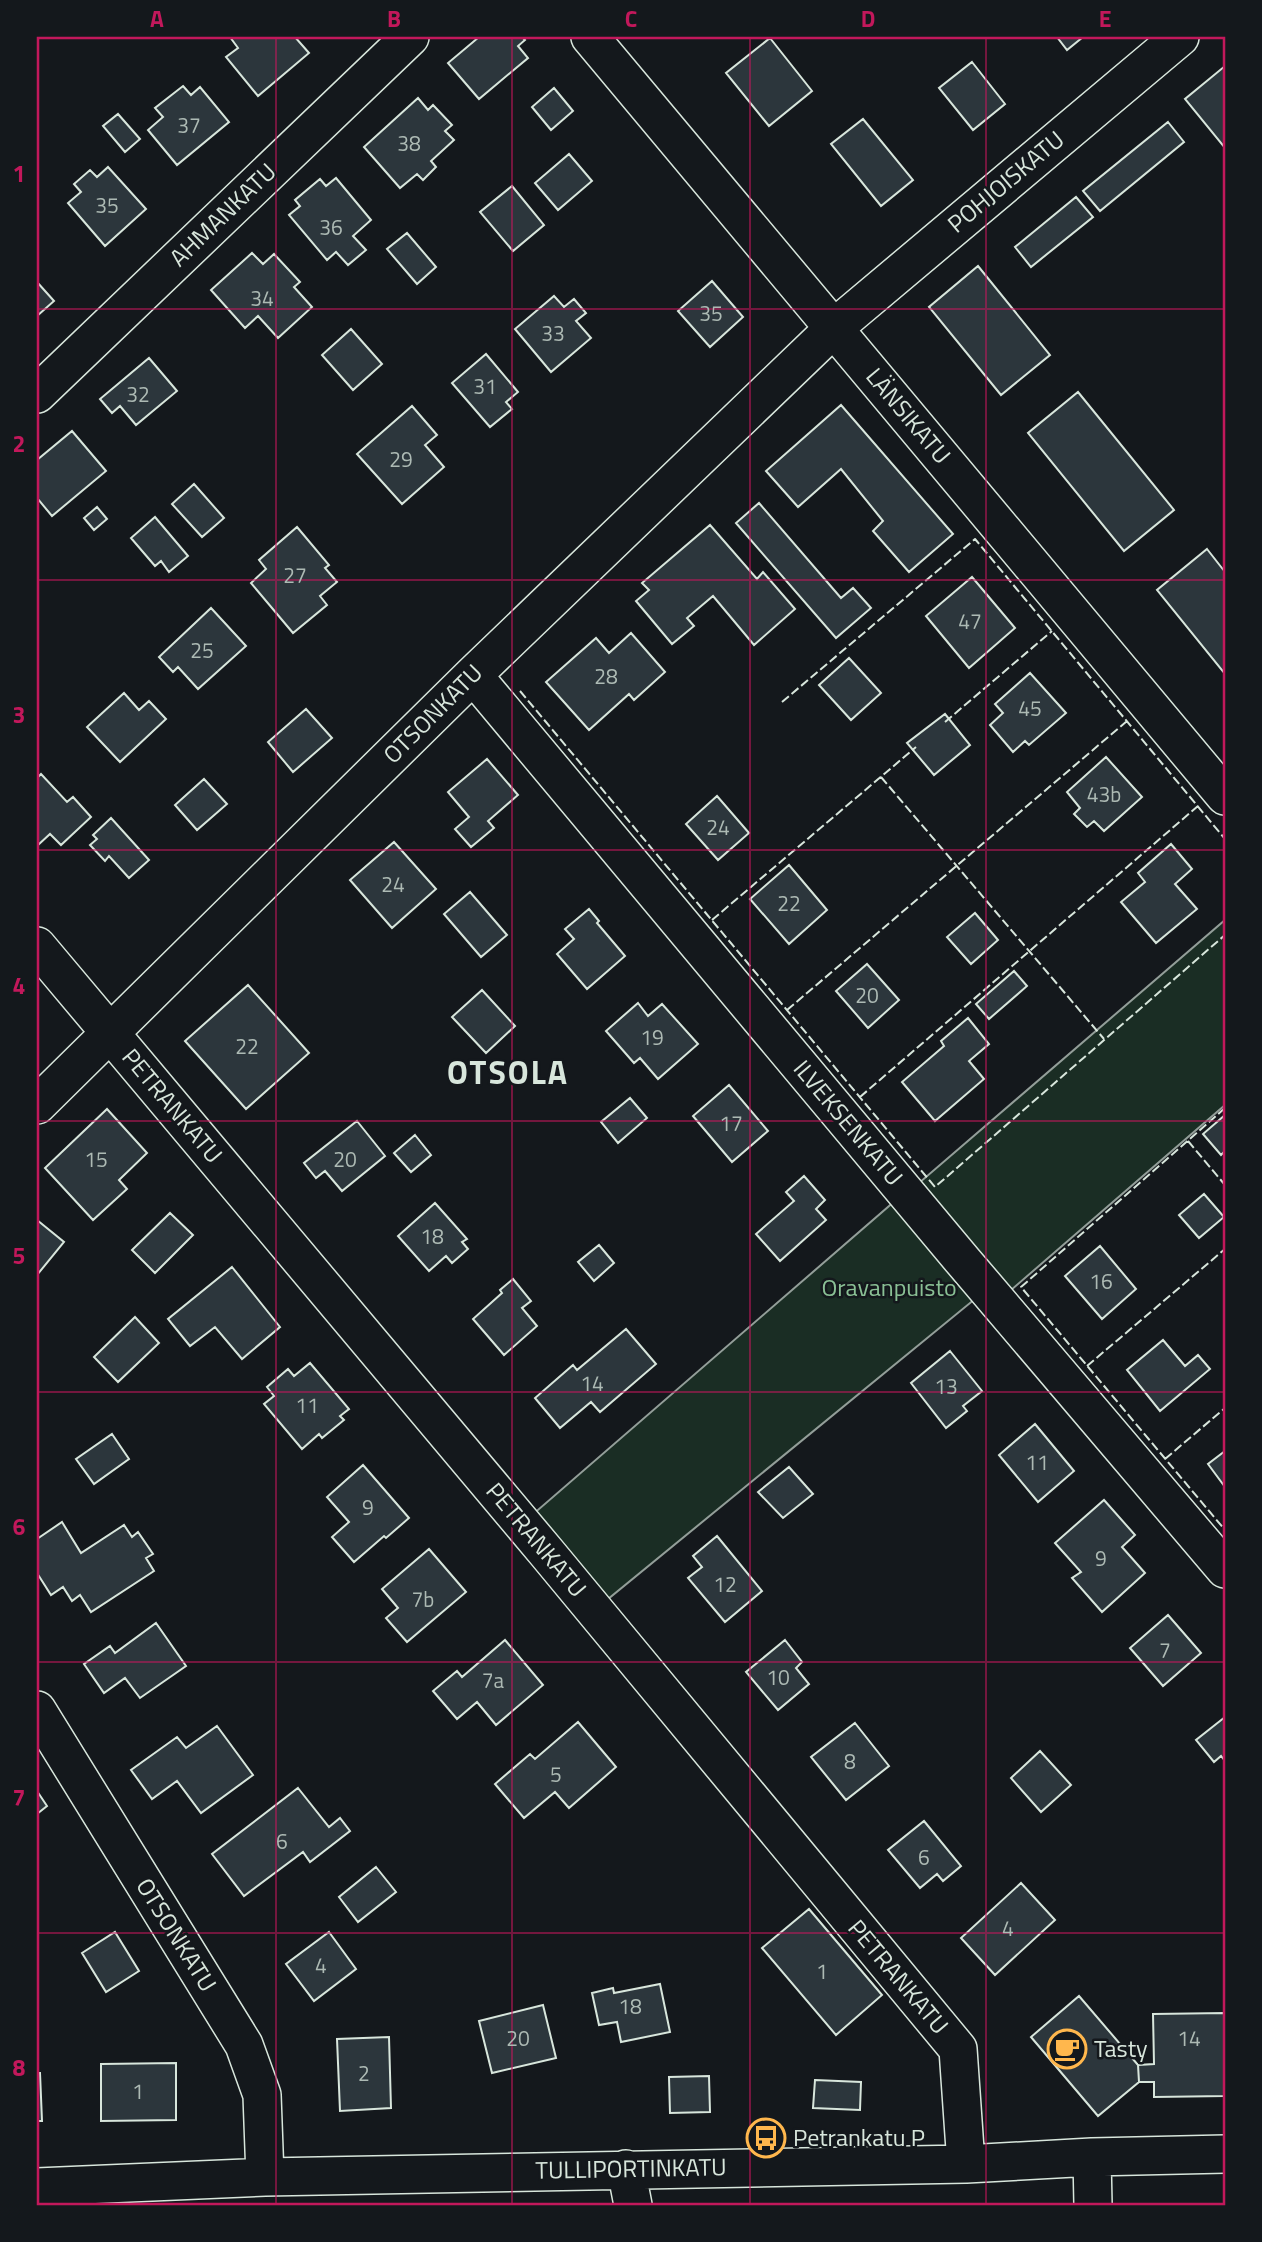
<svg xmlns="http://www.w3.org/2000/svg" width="1262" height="2242" font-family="'Titillium Web',sans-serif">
  <rect width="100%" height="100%" fill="#14181c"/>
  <path fill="#1a2d24" stroke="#939e99" stroke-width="2" d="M1225,920v185l-222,192 -91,-108z
    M903,1194l83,96 -389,318 -73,-86z"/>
  <path fill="#2c363c" stroke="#d8e6dc" stroke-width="2" d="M230,37h65l14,16 -51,43 -32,-39 12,-9z
    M479,37h43l3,3 -7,6 10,12 -49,41 -31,-36z
    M1057,37h26l-16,13z
    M770,38l42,53 -43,35 -43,-53z
    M972,62l33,42 -32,26 -34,-42z
    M1225,66v82l-40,-49z
    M183,86l8,9 9,-8 29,35 -52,43 -29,-35 15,-13 -8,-9z
    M554,88l19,23 -22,19 -19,-23z
    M418,98l10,12 5,-5 19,20 -7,6 9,9 -23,21 5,6 -13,13 -6,-6 -17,14 -36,-41z
    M118,114l22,25 -15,13 -22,-26z
    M863,119l50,61 -32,26 -50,-62z
    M1168,122l16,20 -84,69 -17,-20z
    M569,154l23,27 -34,29 -23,-27z
    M108,167l38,42 -41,37 -37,-43 13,-11 -7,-8 16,-14 7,7z
    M336,178l35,42 -18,16 13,14 -18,15 -12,-13 -9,8 -38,-45 11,-9 -5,-6 25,-21 6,7z
    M512,186l32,39 -31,26 -33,-39z
    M1076,197l17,20 -62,50 -16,-20z
    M407,233l29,34 -19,17 -30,-35z
    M252,253l11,11 11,-10 26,28 -6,5 18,20 -34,31 -20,-22 -13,12 -34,-38z
    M978,266l72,89 -49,40 -72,-88z
    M712,281l31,36 -33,30 -32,-36z
    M37,282l17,19 -17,15z
    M554,296l10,11 10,-8 12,14 -10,8 15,17 -40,34 -36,-43z
    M351,329l31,35 -29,26 -31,-35z
    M486,354l32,38 -12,10 6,7 -22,18 -38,-44z
    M149,358l28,33 -41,34 -16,-19 -8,7 -12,-14z
    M1078,392l96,118 -50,41 -96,-118z
    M841,405l112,129 -44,38 -36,-41 10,-10 -42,-52 -43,38 -32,-36z
    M412,406l25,29 -12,10 19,22 -42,37 -45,-50z
    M72,431l34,40 -54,45 -15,-18v-38z
    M194,484l30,34 -22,19 -30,-33z
    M759,503l82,95 12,-10 18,20 -35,30 -100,-115z
    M97,507l10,12 -13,11 -10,-12z
    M155,517l33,39 -19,16 -8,-11 -6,5 -24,-28z
    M710,525l47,54 6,-7 32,37 -41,36 -41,-49 -26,22 7,8 -22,18 -36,-43 13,-11 -7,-7z
    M297,527l32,38 -4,3 12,14 -17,14 7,9 -34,28 -42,-50 15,-14 -7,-9z
    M1207,549l18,23v102l-68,-84z
    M972,577l43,51 -46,40 -43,-52z
    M211,608l35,38 -48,43 -20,-22 -5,5 -14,-15z
    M631,633l34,39 -31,28 -5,-6 -40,36 -43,-48 50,-44 13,15z
    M849,658l32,35 -30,27 -32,-35z
    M1030,673l36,40 -37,32 -4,-4 -12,11 -23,-27 13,-12 -8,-9z
    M124,693l15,17 10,-9 17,18 -46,43 -33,-35z
    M306,709l26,29 -39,34 -25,-30z
    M945,714l25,31 -36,30 -27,-32z
    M1106,757l36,40 -38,34 -10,-10 -7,6 -13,-13 6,-6 -13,-16z
    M487,759l31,36 -30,26 6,7 -23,19 -16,-18 14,-12 -21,-25z
    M41,774l26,28 6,-5 18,20 -30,28 -11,-11 -13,12v-68z
    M204,779l23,25 -30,26 -22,-25z
    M717,796l32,37 -31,27 -32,-36z
    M111,818l38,42 -20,18 -20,-22 -4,5 -15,-16 7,-6 -4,-4z
    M394,842l42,47 -44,39 -42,-48z
    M1171,844l21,25 -17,15 22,25 -41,34 -35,-41 24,-20 -7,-9z
    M789,865l38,45 -38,34 -39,-45z
    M470,892l37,43 -26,22 -37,-43z
    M589,909l10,12 -2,2 28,33 -38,33 -30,-35 17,-15 -9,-10z
    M975,913l23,27 -27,24 -24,-27z
    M867,964l32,36 -31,28 -32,-37z
    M1014,971l13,15 -38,33 -13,-15z
    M248,985l61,68 -63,56 -61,-68z
    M482,990l33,36 -29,27 -34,-36z
    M638,1003l10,13 14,-12 36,40 -40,35 -18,-21 -6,5 -28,-32z
    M968,1018l21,26 -20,17 15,18 -49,42 -33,-39 42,-36 -3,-5z
    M729,1085l39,46 -36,31 -39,-46z
    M630,1098l17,20 -29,25 -17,-21z
    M107,1109l40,44 -28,27 8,9 -34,31 -48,-52z
    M1225,1115v36l-4,4 -18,-21z
    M357,1121l28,35 -43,35 -17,-20 -9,7 -12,-15z
    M415,1135l16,20 -20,17 -17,-19z
    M804,1176l21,24 -9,9 10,11 -46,41 -24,-27 38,-33 -8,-9z
    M1204,1194l20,23 -25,21 -20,-23z
    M435,1203l32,36 -5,3 6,7 -16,14 -6,-7 -17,15 -31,-35z
    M170,1213l23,22 -38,38 -23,-23z
    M37,1220l27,22 -27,33z
    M599,1245l15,18 -20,18 -16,-19z
    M1100,1246l36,43 -34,30 -37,-43z
    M232,1267l48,60 -38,32 -27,-32 -25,19 -22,-27z
    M513,1279l18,22 -9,7 15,18 -33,29 -31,-36 29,-26 -2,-3z
    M135,1317l24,26 -41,39 -24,-25z
    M626,1329l30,35 -56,48 -9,-10 -31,26 -25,-30 38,-33 4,5z
    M1163,1340l22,26 13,-11 12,14 -50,42 -33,-41z
    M950,1351l32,40 -19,15 4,5 -21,17 -35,-45z
    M310,1363l39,46 -9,7 4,4 -22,18 -3,-4 -17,15 -38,-45 10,-8 -7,-9 21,-18 6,7z
    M1035,1424l39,47 -36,31 -39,-47z
    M112,1434l17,25 -35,25 -18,-25z
    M1225,1451v36l-17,-23z
    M363,1465l46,53 -23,20 -2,-2 -30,26 -22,-25 17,-15 -22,-25z
    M789,1467l24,27 -30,24 -25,-26z
    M1104,1500l31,35 -13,12 23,26 -43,39 -30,-34 9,-6 -26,-29z
    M62,1522l19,31 43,-28 8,12 6,-5 15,22 -7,4 8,13 -63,41 -11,-17 -8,6 -9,-14 -12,8 -14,-22v-34z
    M717,1536l45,55 -37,31 -37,-44 14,-11 -9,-11z
    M429,1549l37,43 -59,50 -21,-24 12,-10 -16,-19z
    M1168,1615l33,38 -38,33 -33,-38z
    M156,1623l30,43 -46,32 -15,-20 -21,15 -20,-29 26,-18 5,7z
    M505,1640l38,45 -47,40 -19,-23 -20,17 -24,-28 24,-20 5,6z
    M785,1640l17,22 -6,6 13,16 -31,26 -32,-38z
    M1225,1717v44l-4,-5 -7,6 -18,-22z
    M578,1722l38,45 -47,41 -14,-16 -31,26 -29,-34 35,-30 5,5z
    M855,1723l34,43 -43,34 -35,-43z
    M217,1726l36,49 -52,38 -24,-32 -25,18 -21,-29 46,-33 9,11z
    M1040,1751l31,34 -30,27 -30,-34z
    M298,1788l31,39 11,-9 10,13 -40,31 -7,-10 -59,44 -32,-42z
    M37,1791l10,15 -10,8z
    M924,1821l37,45 -18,15 -6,-7 -17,14 -32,-38z
    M376,1867l20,25 -38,30 -19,-25z
    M1021,1883l34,37 -60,55 -34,-37z
    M809,1909l73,86 -46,40 -74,-87z
    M115,1932l24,39 -33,21 -24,-39z
    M329,1932l27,37 -42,32 -28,-37z
    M660,1984l10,48 -49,10 -4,-20 -18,3 -7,-32 21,-5 1,5z
    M1079,1996l59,69 1,17 -41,34 -67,-79z
    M543,2005l13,53 -64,15 -13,-52z
    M1225,2013v83l-71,1v-15h-15l-1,-17 16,-1 -1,-50z
    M389,2037l2,71 -51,3 -3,-72z
    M176,2063v57l-75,1v-57z
    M37,2073h3l2,48h-5z
    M709,2076l1,36 -40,1 -1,-36z
    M815,2080l46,2 -1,28 -47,-2z"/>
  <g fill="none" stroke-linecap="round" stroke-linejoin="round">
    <defs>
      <path id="minor" d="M590,37l635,759
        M37,394l373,-357
        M473,675l490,586 262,308
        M37,946l510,607 411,496 8,115
        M37,1105l436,-430 361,-347 346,-291
        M37,1710l207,335 18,50 3,82
        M1092,2157l1,48
        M626,2169l7,36
        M37,2187l228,-10 701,-13 126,-7 133,-3"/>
    </defs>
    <use href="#minor" stroke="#d8e6dc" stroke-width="40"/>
    <use href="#minor" stroke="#14181c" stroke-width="37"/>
    <path stroke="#d8e6dc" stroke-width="2" stroke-dasharray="9 3.5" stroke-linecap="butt" d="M520,691l415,496 290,-252
      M782,702l193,-163 250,300
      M945,722l107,-91
      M881,777l223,262
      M712,920l204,-173
      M787,1010l340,-289
      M860,1097l338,-291
      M1225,1108l-204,179 204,243
      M1188,1141l37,44
      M1087,1366l138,-117
      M1165,1459l60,-51"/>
  </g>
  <path fill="none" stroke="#c2185b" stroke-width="2" stroke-opacity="0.55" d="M276,37v2168M512,37v2168M750,37v2168M986,37v2168M37,309h1188M37,580h1188M37,850h1188M37,1121h1188M37,1392h1188M37,1662h1188M37,1933h1188"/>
  <defs>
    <symbol id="cafe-ring" viewBox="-11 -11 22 22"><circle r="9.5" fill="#14181c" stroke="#ffb74d" stroke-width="1.5"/><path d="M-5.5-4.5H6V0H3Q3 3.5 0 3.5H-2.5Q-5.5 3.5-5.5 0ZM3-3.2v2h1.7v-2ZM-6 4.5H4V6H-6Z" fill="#ffb74d"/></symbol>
    <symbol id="bus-ring" viewBox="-11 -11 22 22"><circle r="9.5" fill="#14181c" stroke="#ffb74d" stroke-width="1.5"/><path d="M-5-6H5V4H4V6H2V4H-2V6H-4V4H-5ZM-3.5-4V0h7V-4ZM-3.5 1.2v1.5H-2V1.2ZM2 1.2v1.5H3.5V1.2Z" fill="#ffb74d"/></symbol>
  </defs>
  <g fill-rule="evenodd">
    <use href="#cafe-ring" x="1045" y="2027" width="44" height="44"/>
    <use href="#bus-ring" x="744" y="2116" width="44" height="44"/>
  </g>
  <g text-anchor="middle" stroke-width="5" stroke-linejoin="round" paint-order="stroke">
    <g font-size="21" fill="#adbab4">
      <text x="189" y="133">37</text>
      <text x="409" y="151">38</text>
      <text x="107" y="213">35</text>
      <text x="331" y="235">36</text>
      <text x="262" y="306">34</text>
      <text x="711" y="321">35</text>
      <text x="553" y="341">33</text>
      <text x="485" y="394">31</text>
      <text x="138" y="402">32</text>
      <text x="401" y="467">29</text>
      <text x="295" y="583">27</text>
      <text x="970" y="629">47</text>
      <text x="202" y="658">25</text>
      <text x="606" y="684">28</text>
      <text x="1030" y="716">45</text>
      <text x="1104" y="802">43b</text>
      <text x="718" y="835">24</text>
      <text x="393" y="892">24</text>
      <text x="789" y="911">22</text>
      <text x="867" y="1003">20</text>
      <text x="652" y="1045">19</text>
      <text x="247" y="1054">22</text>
      <text x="731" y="1131">17</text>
      <text x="96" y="1167">15</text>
      <text x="345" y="1167">20</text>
      <text x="432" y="1244">18</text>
      <text x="1101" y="1289">16</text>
      <text x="592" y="1391">14</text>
      <text x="946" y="1394">13</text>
      <text x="307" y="1413">11</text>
      <text x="1037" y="1470">11</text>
      <text x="368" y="1515">9</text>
      <text x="1101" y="1566">9</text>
      <text x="725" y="1592">12</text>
      <text x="423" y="1607">7b</text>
      <text x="1165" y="1658">7</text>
      <text x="778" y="1685">10</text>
      <text x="493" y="1688">7a</text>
      <text x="850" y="1769">8</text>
      <text x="556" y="1782">5</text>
      <text x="282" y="1849">6</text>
      <text x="924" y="1865">6</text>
      <text x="1008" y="1936">4</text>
      <text x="321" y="1973">4</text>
      <text x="822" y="1979">1</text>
      <text x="630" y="2014">18</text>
      <text x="518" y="2046">20</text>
      <text x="1189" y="2046">14</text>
      <text x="364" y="2081">2</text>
      <text x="138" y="2099">1</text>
    </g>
    <g font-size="24" fill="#d8e6dc" stroke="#14181c">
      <text transform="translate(1006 182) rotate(-40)" y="8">POHJOISKATU</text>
      <text transform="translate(223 215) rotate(-44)" y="8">AHMANKATU</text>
      <text transform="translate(908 416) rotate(50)" y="8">LÄNSIKATU</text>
      <text transform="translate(433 714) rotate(-45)" y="8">OTSONKATU</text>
      <text transform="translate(172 1106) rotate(50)" y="8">PETRANKATU</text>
      <text transform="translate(848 1123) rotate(50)" y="8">ILVEKSENKATU</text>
      <text transform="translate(536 1540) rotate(50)" y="8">PETRANKATU</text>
      <text transform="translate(176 1935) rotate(58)" y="8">OTSONKATU</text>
      <text transform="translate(898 1977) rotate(50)" y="8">PETRANKATU</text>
      <text transform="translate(631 2169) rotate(-1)" y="8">TULLIPORTINKATU</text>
    </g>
    <g font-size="24" fill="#8ac095" stroke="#14181c">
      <text x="889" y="1296">Oravanpuisto</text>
    </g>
    <g font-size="24" fill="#d8e6dc" stroke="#14181c" text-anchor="start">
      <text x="1094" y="2057">Tasty</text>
      <text x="793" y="2146">Petrankatu P</text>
    </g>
    <g font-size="32" font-weight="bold" letter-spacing="2" fill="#d8e6dc" stroke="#14181c">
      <text x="508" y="1084">OTSOLA</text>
    </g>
  </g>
  <rect width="1262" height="2242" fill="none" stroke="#14181c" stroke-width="77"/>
  <rect x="38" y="38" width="1186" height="2166" fill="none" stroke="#c2185b" stroke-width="2.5"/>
  <g font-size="23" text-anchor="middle" font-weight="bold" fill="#c2185b">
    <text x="157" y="27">A</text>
    <text x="394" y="27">B</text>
    <text x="631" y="27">C</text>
    <text x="868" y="27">D</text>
    <text x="1105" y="27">E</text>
    <text x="19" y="182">1</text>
    <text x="19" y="452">2</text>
    <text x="19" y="723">3</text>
    <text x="19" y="994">4</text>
    <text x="19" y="1264">5</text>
    <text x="19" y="1535">6</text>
    <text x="19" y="1806">7</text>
    <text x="19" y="2076">8</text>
  </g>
</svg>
